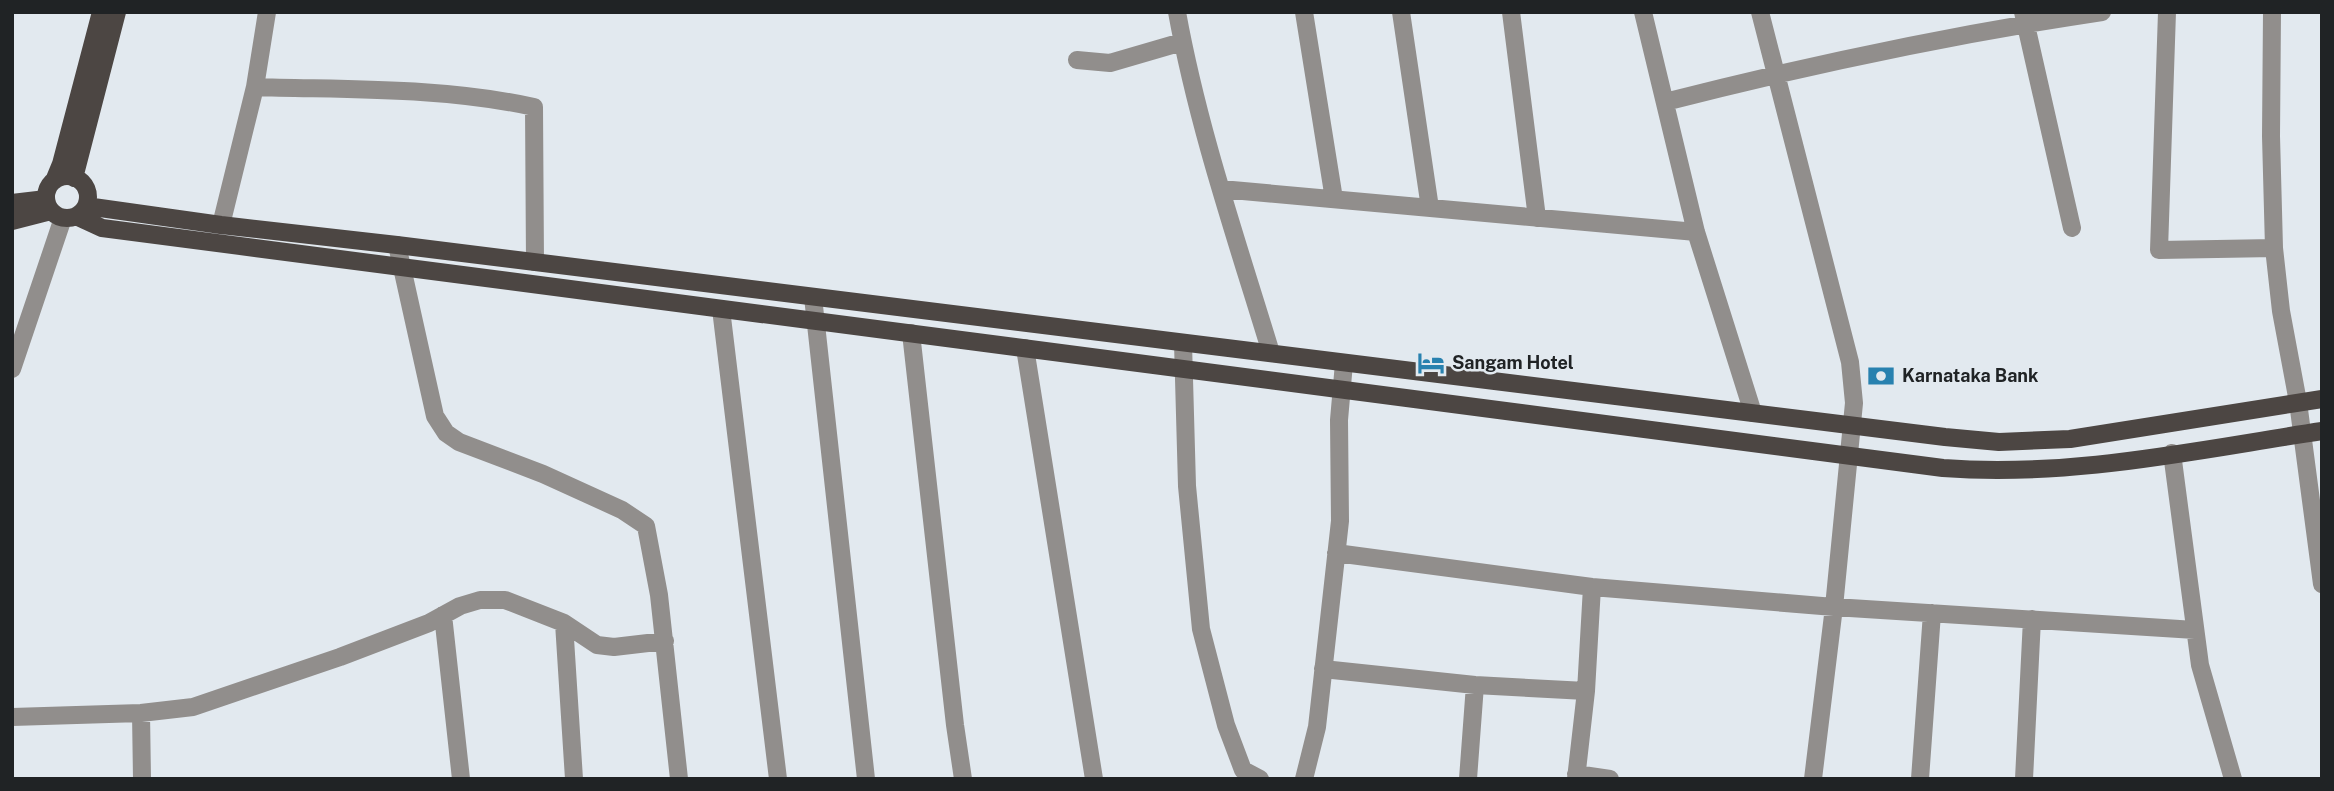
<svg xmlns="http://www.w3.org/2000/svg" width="2334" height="791" font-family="'Public Sans',sans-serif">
  <rect width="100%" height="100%" fill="#e2e9ef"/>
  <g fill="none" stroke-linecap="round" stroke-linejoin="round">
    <path stroke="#918e8c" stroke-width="18" d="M1177,12c21,116 60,229 94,341
      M1304,12l30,187
      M1401,12l29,196
      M1511,12l26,206
      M1643,12l53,220 57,181
      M1760,12l90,350 4,41 -20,204 -21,172
      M2023,12l49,216
      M2167,12l-8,238 115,-2
      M2272,12l-1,124 3,112 7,63 17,91 24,182
      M1077,60l33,3 72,-21
      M255,87c92,3 188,0 279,20l1,155
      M1665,102c144,-37 290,-68 437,-90
      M1221,189l475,43
      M221,225l34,-138 12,-75
      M397,245l38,171 11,17 13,9 84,32 79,36 24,16 13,69 20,184
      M813,297l53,482
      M721,309l57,470
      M911,333l44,392 8,54
      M1183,343l4,143 14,143 25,96 17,45 17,9
      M1025,348l69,431
      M12,369l51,-151
      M2172,453l28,212 33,114
      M1336,553l256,34 242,20 361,23
      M443,615l18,164
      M564,623l10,156
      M1323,669l152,16 111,6
      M141,713l1,66
      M12,717l129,-4 52,-6 147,-50 89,-34 31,-17 20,-6h25l59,23 33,22 17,2 51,-6
      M1576,774l34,5
      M1304,779l13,-52 23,-206 -1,-101 5,-57
      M1468,779l7,-94
      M1576,779l10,-88 6,-104
      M1920,779l12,-166
      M2024,779l8,-160"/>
    <path stroke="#4c4643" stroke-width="18" d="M46 197a21 21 0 1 1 42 0a21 21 0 1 1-42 0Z
      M74,178l43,-166
      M54,181l7,-17 40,-152
      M12,203l34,-4
      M86,206l135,19 176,20 1548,192 54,5 71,-3 252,-40
      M76,216l26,12 1841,240c127,10 253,-18 379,-37
      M12,221l39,-10"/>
  </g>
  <defs>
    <symbol id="hotel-bare" viewBox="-9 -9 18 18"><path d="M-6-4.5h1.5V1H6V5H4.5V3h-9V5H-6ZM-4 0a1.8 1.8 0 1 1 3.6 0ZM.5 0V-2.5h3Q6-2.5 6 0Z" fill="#2881af" stroke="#e2e9ef" stroke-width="2.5" paint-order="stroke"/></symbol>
    <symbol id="bank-bare" viewBox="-9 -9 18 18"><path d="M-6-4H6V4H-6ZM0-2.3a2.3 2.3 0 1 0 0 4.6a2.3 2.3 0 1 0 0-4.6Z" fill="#2881af" stroke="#e2e9ef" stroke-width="2.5" paint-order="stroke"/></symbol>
  </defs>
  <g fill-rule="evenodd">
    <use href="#hotel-bare" x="1412" y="344" width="38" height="38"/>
    <use href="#bank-bare" x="1862" y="357" width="38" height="38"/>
  </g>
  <g text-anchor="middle" stroke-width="5" stroke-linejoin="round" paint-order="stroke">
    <g font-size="18" font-weight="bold" fill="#202325" stroke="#e2e9ef" text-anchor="start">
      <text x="1452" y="369">Sangam Hotel</text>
      <text x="1902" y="382">Karnataka Bank</text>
    </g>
  </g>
  <rect width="2334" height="791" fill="none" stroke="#202325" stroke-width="28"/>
</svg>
